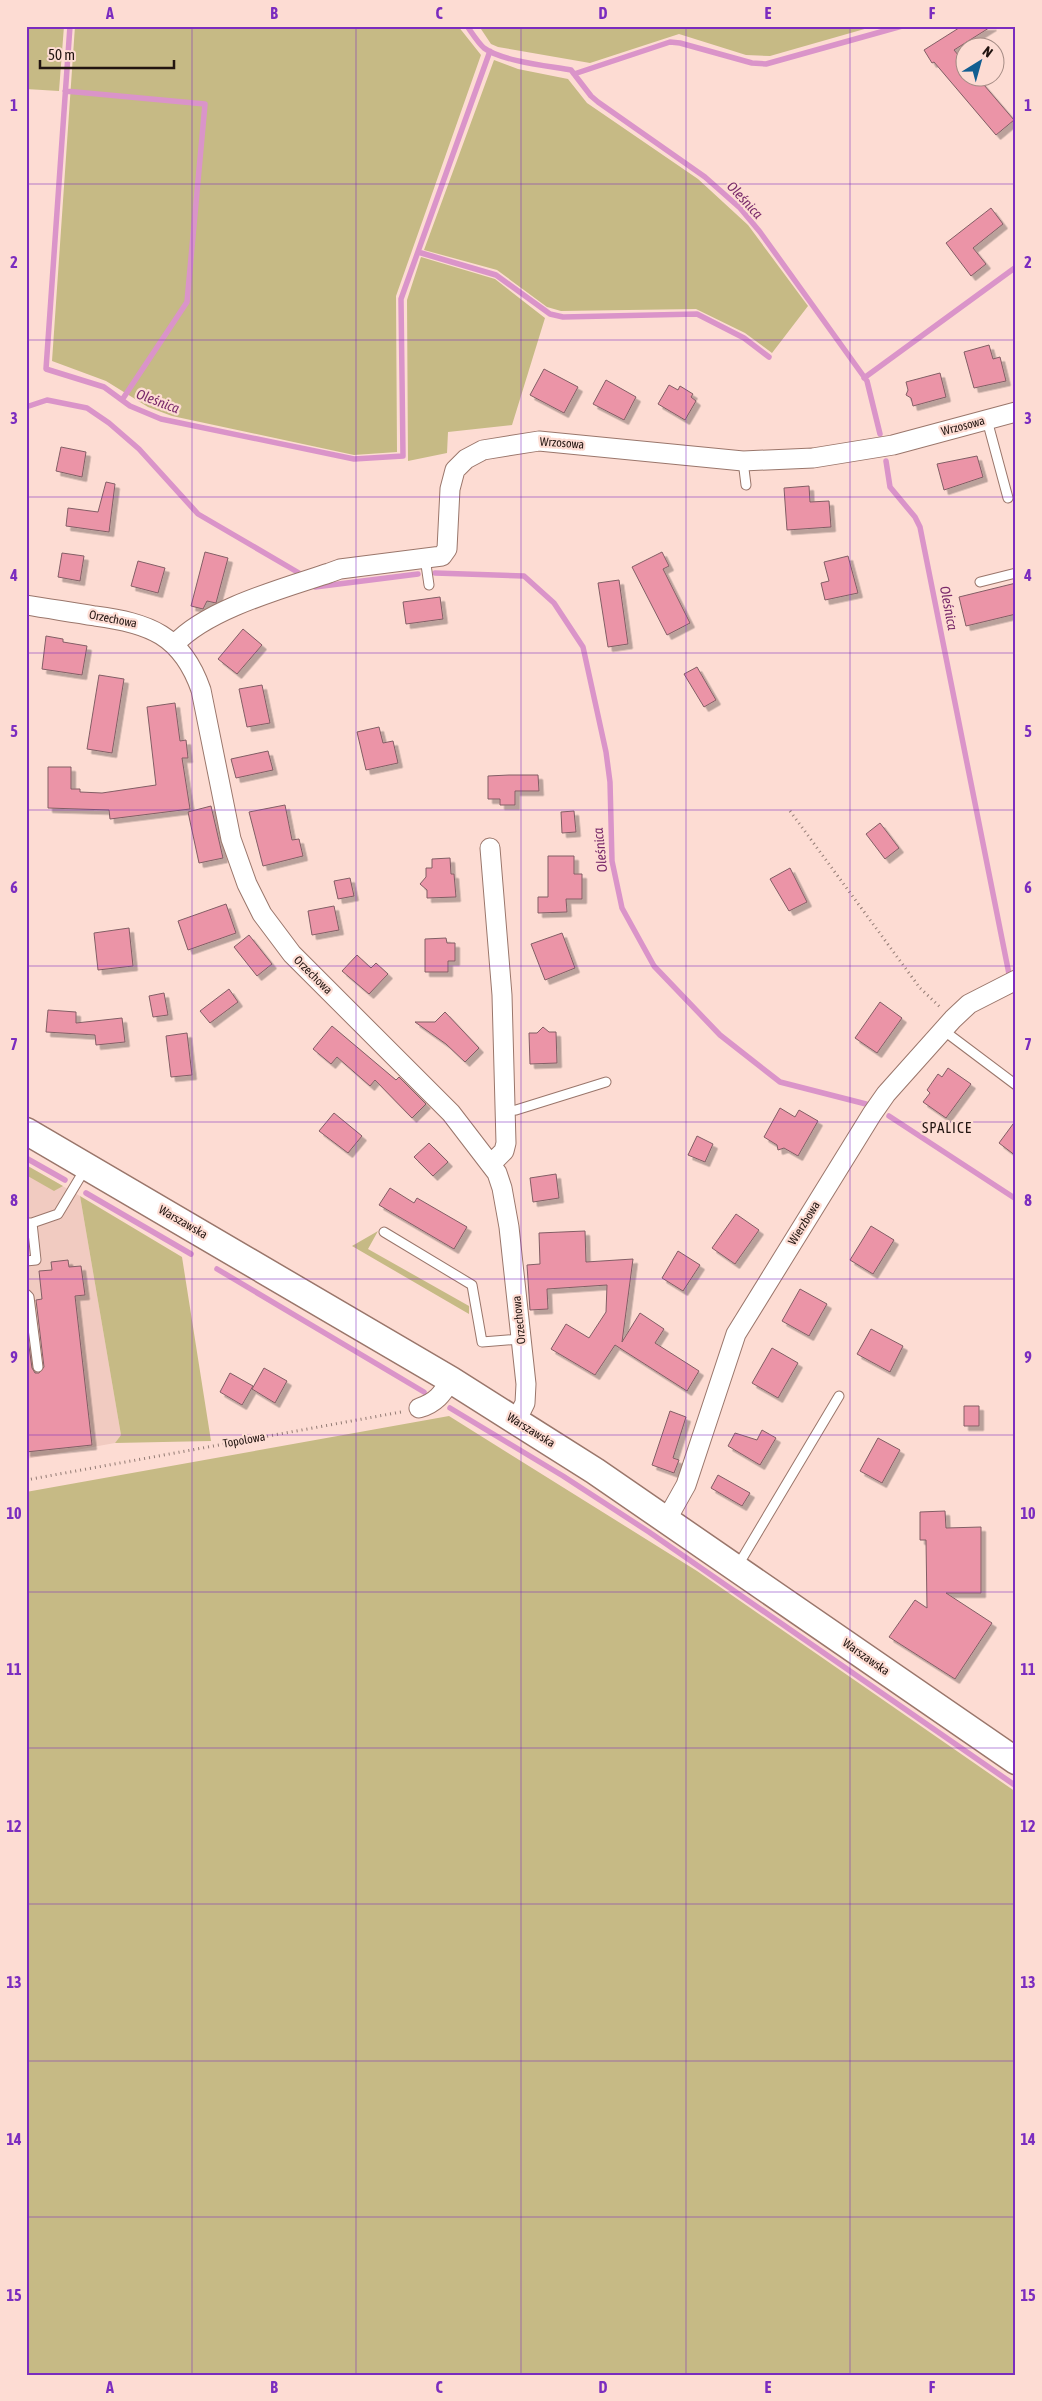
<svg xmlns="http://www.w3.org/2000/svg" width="1042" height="2401" font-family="'Asap Condensed',sans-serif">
  <defs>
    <filter id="shadow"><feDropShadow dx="4.5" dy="4.5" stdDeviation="0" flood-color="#0004"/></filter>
  </defs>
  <rect width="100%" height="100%" fill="#fddcd3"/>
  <path fill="#f1cbc1" d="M26,1165l54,31 41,239 -6,8 -89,16z"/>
  <path fill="#c6ba85" d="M26,26h38l-5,65 -33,-2z
    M75,26h383l23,29 -85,241 1,156 -43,3 -182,-39 -24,-9 -42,-26 -54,-20z
    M479,26h396l-105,30 -24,-1 -67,-21 -89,29 -92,-16 -7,-3z
    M494,60l24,9 50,10 19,24 111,76 50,46 60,81 -36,47 -27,-20 -49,-24 -135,2 -14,-4 -50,-37 -73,-20z
    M421,257l74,22 50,39 -33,107 -64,7 -1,21 -39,8 -1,-161z
    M26,1165l37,21 -9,5 -28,-16z
    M80,1196l102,61 29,184 -96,2 6,-8z
    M378,1231l-10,18 101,57v8l-117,-68z
    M449,1416l248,155 319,221v583h-990v-883z"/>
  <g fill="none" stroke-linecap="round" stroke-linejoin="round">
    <path stroke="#da94c9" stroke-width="5.5" d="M70,26l-24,343 58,18 26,19 31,13 193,40 49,-3 -2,-157 89,-248
      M467,26c5,7 11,17 17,22 17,13 65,18 87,22l20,26 7,6 107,75 35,31 20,24 107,149 13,53
      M574,74l96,-32 10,1 72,20 14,1 136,-38
      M65,91l140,13 -18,198 -65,98
      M418,252l78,23 54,39 13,3 134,-3 47,24 25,19
      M864,378l152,-111
      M26,407l21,-7 40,8 22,15 30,26 59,65 101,59
      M886,461l4,26 25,30 5,10 89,447
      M435,573l89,3 30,27 29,44 23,105 4,30 2,79 10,47 32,58 66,69 60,47 86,22
      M315,587l103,-13
      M889,1116l127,83
      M26,1158l39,22
      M86,1193l105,61
      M217,1269l207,123
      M450,1408l113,68 86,56 367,254"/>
  </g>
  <path fill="#eb94a7" stroke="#825e65" filter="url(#shadow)" d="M962,26h30l-38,24 10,12v16h14l36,42 -18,15 -62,-73 -2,1 -8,-13z
    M991,208l12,16 -30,24 13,16 -15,12 -25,-33z
    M989,345l4,14 7,-2 6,24 -32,7 -10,-36z
    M544,369l34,18 -14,26 -34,-18z
    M940,373l6,24 -33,9 -2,-8 -5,-3 2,-5 -2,-8z
    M606,380l30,17 -12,23 -31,-16z
    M669,385l9,5 2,-4 13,8 -2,3 5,4 -11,19 -27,-16z
    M61,447l25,5 -4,25 -26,-6z
    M977,456l6,21 -39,13 -7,-26z
    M106,482l9,2 -6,48 -43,-6 2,-18 30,4z
    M809,486l1,16 19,-1 2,26 -44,3 -3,-42z
    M205,552l23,6 -12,45 -9,-2 -4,8 -12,-3z
    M662,552l7,14 -6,3 27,54 -23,12 -35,-68z
    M62,553l22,3 -4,25 -22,-4z
    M848,556l10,37 -33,7 -4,-17 8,-2 -5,-19z
    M138,561l27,7 -7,25 -27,-7z
    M619,580l9,64 -20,3 -10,-64z
    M1016,583v31l-50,12 -7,-29z
    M440,597l3,22 -37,5 -3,-22z
    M243,629l19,16 -25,29 -19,-15z
    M46,636l17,3v3l24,4 -5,29 -40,-6z
    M697,667l19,33 -12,7 -20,-33z
    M99,675l25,4 -12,74 -25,-4z
    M262,685l8,38 -23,4 -8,-38z
    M175,703l5,38 6,-1 2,18h-6l8,51 -80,10 -1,-9 -61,-2v-41h23v22h9v3l22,1 54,-8 -9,-78z
    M379,727l4,16 10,-2 5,22 -32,7 -9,-38z
    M268,751l5,19 -37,8 -5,-19z
    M509,775h29l1,16h-24v14h-15v-6h-12v-23z
    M285,805l7,35 7,-1 4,17 -40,10 -14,-54z
    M211,806l12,52 -24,5 -11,-51z
    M574,811l2,21 -14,1 -1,-21z
    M880,823l19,25 -14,11 -19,-25z
    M548,856h26v18h8v25h-16l1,13 -29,1v-16h10z
    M450,858l1,16h3l2,23 -29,1v-8l-7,-6 6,-7v-9h6v-9z
    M790,868l17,34 -18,9 -19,-32z
    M350,878l4,18 -16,3 -4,-18z
    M226,904l10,29 -48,17 -10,-29z
    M334,906l5,24 -27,5 -4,-24z
    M129,928l4,38 -35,4 -4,-37z
    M562,933l13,35 -30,12 -14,-36z
    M249,935l23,29 -15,12 -23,-29z
    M446,938l1,5h8v18h-7v11h-23v-33z
    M357,955l14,13 5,-5 12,11 -19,20 -27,-23z
    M229,989l9,13 -28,21 -10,-12z
    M164,993l4,22 -15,2 -4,-21z
    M880,1002l22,16 -25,35 -22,-15z
    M48,1010l28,2v11l46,-5 3,24 -29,3 -1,-10 -49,-3z
    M445,1012l34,36 -14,14 -19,-18 -31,-22h20z
    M332,1026l64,54 3,-3 27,27 -14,14 -37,-38 -5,6 -33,-29 -6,7 -18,-15z
    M543,1027l6,5h7l1,31 -27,1 -1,-31h8z
    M187,1033l5,42 -21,2 -5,-41z
    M948,1068l23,16 -25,34 -23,-16 7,-9 -3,-3 11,-16 4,3z
    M780,1108l15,9 4,-7 19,11 -20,35 -14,-8 -6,2 -1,-5 -13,-8z
    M334,1113l28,23 -14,17 -29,-22z
    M1016,1120v36l-17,-13z
    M697,1136l16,8 -8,18 -17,-7z
    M429,1143l19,19 -15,14 -19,-19z
    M556,1174l3,24 -26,4 -3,-24z
    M390,1188l24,15 3,-5 50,29 -13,22 -75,-44z
    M736,1214l23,16 -24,34 -23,-16z
    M871,1226l23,14 -21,34 -23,-14z
    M585,1231l1,31 47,-3 -11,83 18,-29 24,16 -9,14 44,28 -12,20 -72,-46 -20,30 -44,-26 15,-25 23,14 17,-26 1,-27 -60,4 1,20 -18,1 -3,-45 13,-1 -1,-31z
    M678,1251l22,14 -17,26 -21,-13z
    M68,1260l1,7 12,-1 4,29 -10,1 17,149 -66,7v-127l6,43 3,5h4l5,-6 -8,-67 6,-1 -3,-28 13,-1 -1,-8z
    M800,1289l27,15 -18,32 -27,-15z
    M871,1329l32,17 -13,26 -33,-18z
    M772,1348l26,15 -20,35 -26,-15z
    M264,1368l23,13 -12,22 -23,-14z
    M230,1373l23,13 -11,19 -22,-13z
    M964,1406h15v20h-15z
    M670,1411l16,6 -13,41 6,2 -5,13 -22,-8z
    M762,1430l14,8 -16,27 -32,-19 7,-13 22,7z
    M878,1438l22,12 -18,33 -22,-12z
    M718,1475l32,18 -8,13 -31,-18z
    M945,1511l1,17 35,-1v66h-35l46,30 -37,56 -66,-42 26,-37 12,8 -1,-68h-6v-28z"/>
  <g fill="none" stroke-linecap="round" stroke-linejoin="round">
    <defs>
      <path id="lane" d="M987,420l21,78
        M743,461l3,24
        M425,558l4,27
        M980,582l36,-9
        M943,1030l73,55
        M505,1111l11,-1 90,-28
        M32,1223l26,-9 27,-45
        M384,1232l88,53 10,57 39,-3
        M26,1261l10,-1 -4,-37h-6
        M26,1294l3,3 9,70
        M737,1567l102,-171"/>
      <path id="street" d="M26,605c23,4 46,7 69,11 54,7 87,19 106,74l30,149 16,45 15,30 30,40 159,159 46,60 5,15 7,39 17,157 -1,19 -9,18
        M175,644c32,-35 109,-56 154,-71l11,-4 102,-13 5,-7 3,-60 5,-19 11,-11 17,-9 56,-9 204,20 70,-3 80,-13 123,-33
        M490,848l12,147 4,148 -2,8 -13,13
        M419,1408c17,-5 23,-14 32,-28
        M667,1519l19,-34 50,-151 136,-220 14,-20 67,-75 16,-15 47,-24"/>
      <path id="secondary" d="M26,1131l425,249 144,91 421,290"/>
    </defs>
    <use href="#lane" stroke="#9a766b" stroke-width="11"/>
    <use href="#street" stroke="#9a766b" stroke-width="21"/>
    <use href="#secondary" stroke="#9a766b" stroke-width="29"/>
    <path stroke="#927b74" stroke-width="3" stroke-dasharray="1 4" stroke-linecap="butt" d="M790,811l130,177 20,19
      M26,1480l375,-68"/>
    <use href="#lane" stroke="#fff" stroke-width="9"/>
    <use href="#street" stroke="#fff" stroke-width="19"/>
    <use href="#secondary" stroke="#fff" stroke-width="26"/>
  </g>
  <path fill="none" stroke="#7b2cbf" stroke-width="1" stroke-opacity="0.55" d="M192,26v2349M356,26v2349M521,26v2349M686,26v2349M850,26v2349M26,184h990M26,340h990M26,497h990M26,653h990M26,810h990M26,966h990M26,1122h990M26,1279h990M26,1435h990M26,1592h990M26,1748h990M26,1904h990M26,2061h990M26,2217h990"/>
  <g text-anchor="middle" stroke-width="4.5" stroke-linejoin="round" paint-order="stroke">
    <g font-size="12" fill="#221511" stroke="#fddcd3">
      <text transform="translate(963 426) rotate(-15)" y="4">Wrzosowa</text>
      <text transform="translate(562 443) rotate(4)" y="4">Wrzosowa</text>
      <text transform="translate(113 619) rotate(11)" y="4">Orzechowa</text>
      <text transform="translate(313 975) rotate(45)" y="4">Orzechowa</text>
      <text transform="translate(183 1222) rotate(30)" y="4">Warszawska</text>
      <text transform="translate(804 1223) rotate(-58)" y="4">Wierzbowa</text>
      <text transform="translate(519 1320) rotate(-96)" y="4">Orzechowa</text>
      <text transform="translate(531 1430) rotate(32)" y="4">Warszawska</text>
      <text transform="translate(244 1440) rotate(-10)" y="4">Topolowa</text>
      <text transform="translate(866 1657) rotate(35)" y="4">Warszawska</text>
    </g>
    <g font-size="14" font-style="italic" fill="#79296a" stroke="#fddcd3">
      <text transform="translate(745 200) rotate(47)" y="5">Oleśnica</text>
      <text transform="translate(158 401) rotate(21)" y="5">Oleśnica</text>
      <text transform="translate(949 608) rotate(79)" y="5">Oleśnica</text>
      <text transform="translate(600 850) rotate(-96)" y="5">Oleśnica</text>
    </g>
    <g font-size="15" letter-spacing="1" fill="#221511" stroke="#fddcd3">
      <text x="947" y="1133">SPALICE</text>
    </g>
  </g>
  <rect width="1042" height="2401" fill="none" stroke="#fddcd3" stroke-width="55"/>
  <g transform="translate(980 62) rotate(37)"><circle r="24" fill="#fddcd3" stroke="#a58c85"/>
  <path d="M0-4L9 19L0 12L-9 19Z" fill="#125e91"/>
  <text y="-8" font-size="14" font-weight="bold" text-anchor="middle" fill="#221511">N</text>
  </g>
  <path d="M40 60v8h134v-8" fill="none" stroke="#221511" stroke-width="2.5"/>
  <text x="48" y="60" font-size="15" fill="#221511" stroke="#fddcd3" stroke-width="4" paint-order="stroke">50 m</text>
  <rect x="28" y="28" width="986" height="2346" fill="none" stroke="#7b2cbf" stroke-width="2"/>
  <g font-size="16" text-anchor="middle" font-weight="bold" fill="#7b2cbf">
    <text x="110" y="19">A</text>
    <text x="274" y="19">B</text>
    <text x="439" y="19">C</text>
    <text x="603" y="19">D</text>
    <text x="768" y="19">E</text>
    <text x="932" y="19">F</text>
    <text x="14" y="111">1</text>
    <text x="1028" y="111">1</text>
    <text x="14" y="268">2</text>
    <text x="1028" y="268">2</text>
    <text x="14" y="424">3</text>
    <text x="1028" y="424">3</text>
    <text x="14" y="581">4</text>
    <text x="1028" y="581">4</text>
    <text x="14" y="737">5</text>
    <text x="1028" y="737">5</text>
    <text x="14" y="893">6</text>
    <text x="1028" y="893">6</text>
    <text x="14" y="1050">7</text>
    <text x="1028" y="1050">7</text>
    <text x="14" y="1206">8</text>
    <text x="1028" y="1206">8</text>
    <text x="14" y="1363">9</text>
    <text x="1028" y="1363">9</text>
    <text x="14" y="1519">10</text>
    <text x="1028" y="1519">10</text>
    <text x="14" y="1675">11</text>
    <text x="1028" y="1675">11</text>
    <text x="14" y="1832">12</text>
    <text x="1028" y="1832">12</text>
    <text x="14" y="1988">13</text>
    <text x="1028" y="1988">13</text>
    <text x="14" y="2145">14</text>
    <text x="1028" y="2145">14</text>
    <text x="14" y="2301">15</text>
    <text x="1028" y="2301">15</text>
    <text x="110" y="2393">A</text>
    <text x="274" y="2393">B</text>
    <text x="439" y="2393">C</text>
    <text x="603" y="2393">D</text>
    <text x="768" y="2393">E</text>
    <text x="932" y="2393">F</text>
  </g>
</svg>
